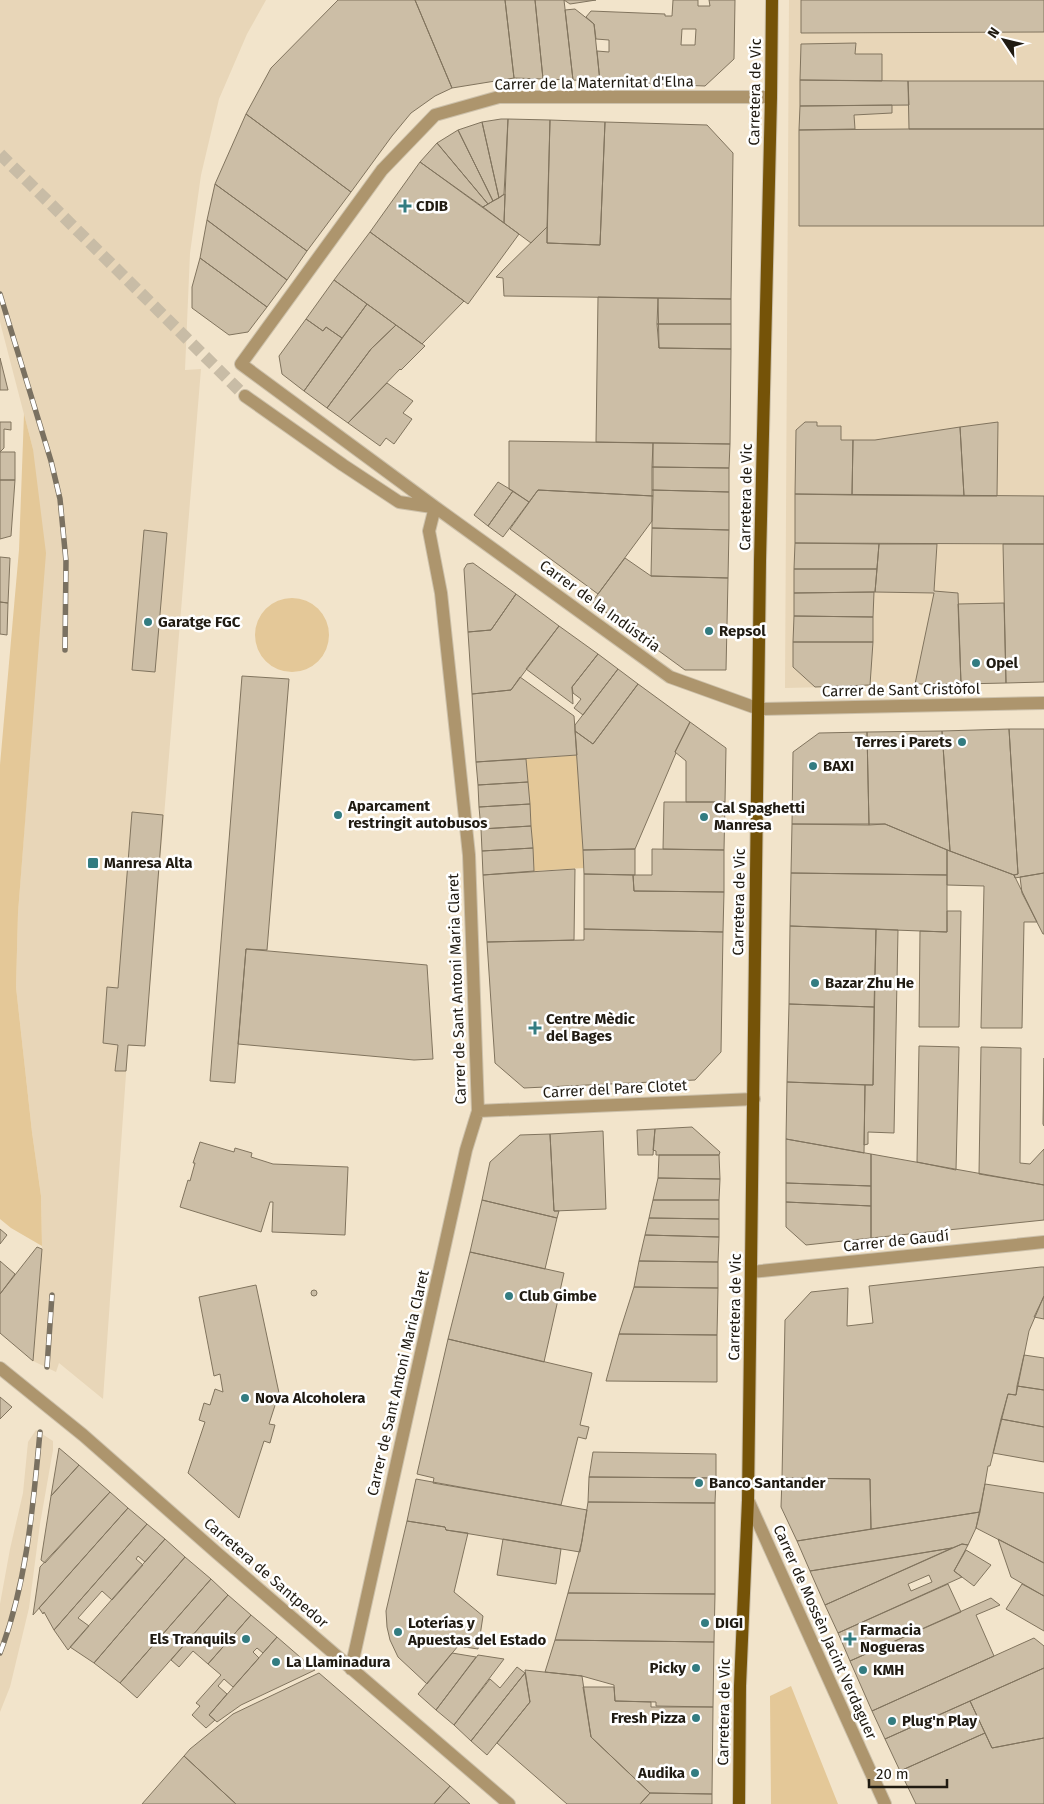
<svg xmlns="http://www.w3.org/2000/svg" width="1044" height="1804" font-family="'Fira Sans',sans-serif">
  <rect width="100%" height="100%" fill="#f2e4cb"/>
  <path fill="#e8d6b8" d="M0,0h266l-19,34 -28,65 -18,76 -11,78 -5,117 16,-1 -56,677h-17l-25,353 -44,-36 -3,9 -23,-11 9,-112 -1,-53 -9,-64 -16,-145 2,-74 14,-186 1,-278 -33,-127z
    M789,0h255v682l-259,6z
    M36,1430l17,11v9l-13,74 -11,84 -19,79 -10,25v-108l10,-55 13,-56 5,-51z"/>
  <path fill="#e4c898" d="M24,414l9,35 13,104 -28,360 -2,74 16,145 9,64 1,50 -31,-18 -11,-9v-454l19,-215z
    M255 635a37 37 0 1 1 74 0a37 37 0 1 1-74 0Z
    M577,755l8,113 -51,3 -8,-112z
    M791,1686l47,118h-67l-1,-108z"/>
  <path fill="#ccbea6" stroke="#81745e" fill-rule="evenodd" d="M338,0h77l37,88 -17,8 -24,17 -19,23 -41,56 -105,-78 25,-46z
    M415,0h90l9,78 -62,10z
    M505,0h30l8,79 -29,-1z
    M535,0h29l9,80 -30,-1z
    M564,0h32l-26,4z
    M673,0h25v6h12l-1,-6h26l-1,59 -29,27 -105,-4 -3,-31 12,1v-12l-13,-1 -2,-15 -8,-7 5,-6 74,3v2h7zM682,29h14l-1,16h-14z
    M801,0h243v32l-243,1z
    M575,9l19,15 6,58 -27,-2 -8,-70z
    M856,43l-1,11h27v27l-82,-1 1,-36z
    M800,80l108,1 1,24 -109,1z
    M908,81h136v48h-135z
    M892,105v8l-38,2 1,14 -56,1 1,-24z
    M246,114l105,78 -44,59 -92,-67z
    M501,119h7l-4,75 -5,4 -17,-76z
    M508,119l42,1 -3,107 -16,16 -27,-20z
    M550,120l55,2 -5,123 -53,-2z
    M482,122l17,76 -6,3 -35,-71z
    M605,122l102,3 26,28 -2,146 -227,-3 -1,-18 -7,-1 51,-50v16l53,2z
    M909,129h135v97h-245v-96z
    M458,130l35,71 -5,3 -51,-61z
    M437,143l51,61 -5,3 -63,-45z
    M420,162l99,72 -51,70 -98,-72z
    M215,184l92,67 -20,29 -80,-60z
    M505,194l-1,29 -21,-16z
    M207,220l80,60 -20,27 -67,-49z
    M370,232l94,69 -42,43 -88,-64z
    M200,258l67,49 -19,25 -19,3 -37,-27v-21z
    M334,280l33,24 -25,34 -16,-11 -3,4 -17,-12z
    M598,297l60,1 1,50 72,1 -1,95 -134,-2z
    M658,298l73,1v25h-74z
    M367,304l29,21 -25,24 -44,59 -23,-17z
    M306,319l17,12 3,-4 16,11 -38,53 -22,-17 -3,-18z
    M657,324h74v25l-72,-1z
    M396,325l29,21 -24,24 -1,-1 -52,54 -21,-15 44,-59z
    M0,358l8,32h-8z
    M387,383l26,18 -10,12 9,6 -18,25 -8,-6 -6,8 -32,-23z
    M0,422h11v8l-7,-1v19l-4,4z
    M805,422h12v4h24v14h12l-1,55 -57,-1 1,-64z
    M998,422l-1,74h-33l-4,-69z
    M960,427l4,69 -112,-1 1,-55h22z
    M509,441l144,2v53l-115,-6 -9,12 -20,-13z
    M653,443l77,1 -1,24 -77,-1z
    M0,452h15v28h-15z
    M652,467l77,1v24l-77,-2z
    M0,480h15l-4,56 -11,3z
    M498,482l15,9 -25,35 -14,-11z
    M538,490l115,6 -1,25 -54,73 -88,-65z
    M652,490l77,2v38l-77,-2z
    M513,491l16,11 -26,35 -15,-11z
    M795,494l249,2v48l-249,-1z
    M652,528l77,2 -1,48 -77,-2z
    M144,530l23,3 -12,139 -23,-2z
    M795,543l84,1 -2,25h-83z
    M879,544h58l-3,47 24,2 3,91h-46l19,-91 -59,-1z
    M1003,544h41v138l-38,1z
    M0,557l10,1 -2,45 -8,-1z
    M625,558l26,18 77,2 -2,92h-41l-93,-68z
    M473,563l43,31 -25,36 -23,2 -4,-63 3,-5z
    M794,569h83l-2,23 -81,1z
    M874,592l-1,25 -79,-1v-23z
    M516,594l43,32 -48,64 -39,4 -4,-62 23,-2z
    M0,602l8,1 -1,32 -7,-1z
    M1004,603l2,80 -45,1 -3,-80z
    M794,616l79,1v25h-80z
    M559,626l39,28 -26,33 1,17 -47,-35z
    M793,642h80l-3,43 -55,2 -22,-20z
    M598,654l20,15 -35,46 -9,-7 7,-9 -8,-6 -1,-6z
    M618,669l20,15 -45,60 -18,-13v-6z
    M242,676l47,3 -22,271 -21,-1 -11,134 -25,-2z
    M520,677l54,39 3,39 -101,7 -4,-68 39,-4z
    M638,684l52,38 -15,30 1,1 -41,96 -52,1 -8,-119 18,13z
    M690,722l36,26 -1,54h-39v-41l-11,-9z
    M1009,729h35v144l-29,5 -1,-3 4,-1z
    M1009,729l9,145 -4,1 -64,-24 -8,-120z
    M942,731l5,72 3,48 -65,-27 -16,1 -2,-93z
    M867,732l2,93 -77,-1 1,-72 26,-19z
    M526,759l2,23 -50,3 -2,-23z
    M528,782l2,22 -51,3 -1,-22z
    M664,802h61l-1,48 -61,-1z
    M530,804l1,22 -50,3 -2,-22z
    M132,812l31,3 -18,231 -17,-1 -2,26h-11l3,-26 -15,-2 4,-56 11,1z
    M792,824h93l62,26v25l-156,-2z
    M531,826l2,22 -51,3 -1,-22z
    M533,848l1,23 -51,4 -1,-24z
    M635,849v26l-51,-1 -1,-24z
    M652,849l72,1v42l-90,-1 -1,-16h19z
    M947,850l67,25 23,47h-13l-2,106h-41l3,-142 -37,-1z
    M575,869l-1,71 -87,2 -4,-67z
    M791,873l156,2v57l-157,-6z
    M1044,873v61h-1l-21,-41 -2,-16z
    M584,874l49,1 1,16 90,1 -1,40 -139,-3z
    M947,911h14l-2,116h-40l1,-96 27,1z
    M790,926l86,3 -2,78 -85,-3z
    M584,929l139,3 -2,120 -26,28 -171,8 -29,-25 -8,-121 97,-2z
    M876,929l22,1 -4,203 -26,-1v12l-4,1 1,-60h8z
    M246,949l181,16 6,94 -19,1 -176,-16z
    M789,1004l85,3 -1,78 -86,-3z
    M919,1046l40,1 -3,123 -39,-8z
    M981,1047l40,1 -1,115 10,1 14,-15v36l-65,-11z
    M1044,1058v68l-1,-2z
    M787,1082l78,3 -1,68 -78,-14z
    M692,1127l28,25 -1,3h-63v-4l-3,-1 2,-21z
    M655,1129l-2,26h-15l-1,-25z
    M603,1131l3,78 -52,2 -4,-77z
    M550,1134l4,77h5l-2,7 -75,-18 8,-38 30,-27z
    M786,1139l85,15v32l-85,-3z
    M200,1142l34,10 1,-4 17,5 -1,4 22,7 75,3 -3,68 -73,-3 1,-30h-3l-9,30 -81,-25 8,-27 2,1 5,-18h-2z
    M871,1154l173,31v35l-173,18z
    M659,1155h60l1,24 -62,-1z
    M658,1178l62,1 -1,21h-66z
    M786,1183l85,3v20l-85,-4z
    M482,1200l75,18 -12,51 -75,-17z
    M653,1200h66v19l-70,-1z
    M786,1202l85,4v32l-65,7 -20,-18z
    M649,1218l70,1v18l-74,-2z
    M0,1229l7,6 -7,9z
    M645,1235l74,2 -1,25 -79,-1z
    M37,1247l5,2 -9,112 -33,-28v-39z
    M470,1252l94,21 -20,89 -96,-23z
    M0,1261l15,13 -15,20z
    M639,1261l79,1v26l-84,-1z
    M1041,1267h3v29l-15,35 -13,64 -8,-1 -18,72h-2l-8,46 -109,17 -1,-50 -88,-1 3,-158 26,-28 37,-4 -1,38 26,-3 -4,-37z
    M256,1285l23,108 -10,31 6,1 -5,18 -6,-2 -25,77 -51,-45 17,-51 -6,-2 5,-17 6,2 5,-16 8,3 -3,-18 -6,2 -15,-79z
    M634,1287l84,1 -1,47 -98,-1z
    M311 1293a3 3 0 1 1 6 0a3 3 0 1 1-6 0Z
    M1044,1296v23l-10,-2 1,-2z
    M619,1334l98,1v47l-111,-1z
    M448,1339l144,34 -12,52 9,2 -3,12 -8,-2 -17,68 -128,-22 1,-5 -17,-4z
    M1024,1355l20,3v32l-27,-4z
    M1017,1386l27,4v37l-43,-8 7,-25 8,1z
    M0,1397l12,10 -12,12z
    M1001,1419l43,8v35l-51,-9z
    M59,1448l20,17 -28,31z
    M593,1452l123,2v24l-127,-1z
    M79,1465l31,27 -65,71 -4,-3 10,-64z
    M589,1477l127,1 -1,25 -127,-1z
    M782,1478l88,1 1,50 -74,12 -16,-34z
    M416,1479l171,31 -7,42 -134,-22 -1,-3 -38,-6z
    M985,1484l59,9v70l-68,-35z
    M110,1492l18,16 -95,107 7,-48z
    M588,1502l127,1v91l-147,-1 14,-52z
    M128,1508l19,16 -93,106 -10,-18 -1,2 -4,-6z
    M980,1512l-4,16 -8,17 -6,-1 -10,4 -142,23 -13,-30z
    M407,1521l38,6 1,3 22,3 -14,59 29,24 -5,33 -20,-3 -31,38 -29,-27 -8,-17 -3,-13 -1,-16z
    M147,1524l18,15 -20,23 -7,-6 -2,3 7,6 -31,35 -10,-9 -24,27 11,8 -21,24 -14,-20z
    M165,1539l20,18 -91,106 -24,-16z
    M503,1539l58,10 -5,35 -59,-9z
    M998,1539l46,24v33l-33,-19z
    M962,1544l6,1 -14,26 8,6 -124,56 -13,-28zM929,1575l3,7 -21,9 -3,-7z
    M952,1548l-127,57 -15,-34 64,-10z
    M966,1550l25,15 -17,21 -20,-15z
    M185,1557l26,22 -91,104 -26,-20z
    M211,1579l17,16 -91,103 -17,-15z
    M948,1584l13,28 -111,49 -12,-28z
    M1022,1584l22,12v35l-38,-22z
    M568,1593l147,1 -1,48 -159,-2z
    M228,1595l23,20 -43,49 -15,-13 -14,16 -8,-7z
    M991,1598l9,7 -24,10 18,41 -122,55 -22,-50z
    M251,1615l26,22 -14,16 -6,-5 -4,4 6,6 -26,29 -9,-8 -6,7 9,8 -18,21 6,5 -9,8 -14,-13 8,-9 -4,-3 25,-28 -13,-11z
    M277,1637l38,33 -74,35 -24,17 -8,-7z
    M1034,1638l10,8v22l-159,71 -13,-28z
    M555,1640l159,2 -1,65 -57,-1v-4l-41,-1 -1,-16 -32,-9 -37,-4z
    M452,1653l24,4 -40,53 -18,-16z
    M478,1655l26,4 -50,66 -18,-15z
    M517,1667l8,6 -54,68 -17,-16 36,-46 10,9z
    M1044,1668v70l-52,10 -22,-47z
    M525,1670l57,6 9,61 59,56 -10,11h-73l-70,-61 33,-41z
    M319,1673l131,113 -16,18h-198l-52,-48 6,-7 43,-35z
    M525,1673l5,29 -43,53 -16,-14z
    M583,1687h31l1,14 36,1v5h62l-1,87 -62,-1 -59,-56z
    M970,1701l15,32 -85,38 -15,-32z
    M985,1733l7,15 52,-10v66h-128l-16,-33z
    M184,1756l52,48h-94z
    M450,1786l20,18h-36z
    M650,1793l62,1v10h-72z"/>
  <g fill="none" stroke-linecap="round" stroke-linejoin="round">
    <path stroke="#c8bca6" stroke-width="12" stroke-dasharray="12 6" stroke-linecap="butt" d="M0,154l245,242"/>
    <defs>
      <path id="minor" d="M771,97h-272l-64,18 -53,55 -141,194 194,143 235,170 89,32 285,-6
        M245,396l98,69 56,37 33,5
        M478,1111l276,-12
        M751,1272l293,-30
        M0,1368l83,67 134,118 292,251
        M748,1500l137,304
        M351,1669l115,-519 12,-39 -9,-256 -28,-262 -12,-62 6,-24"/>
      <path id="major" d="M739,1804l1,-118 8,-186 12,-939 11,-464 1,-97"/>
    </defs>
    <use href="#minor" stroke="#ccc0aa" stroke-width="14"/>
    <use href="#major" stroke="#ccc0aa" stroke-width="14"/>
    <use href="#minor" stroke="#ad956d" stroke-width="12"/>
    <use href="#major" stroke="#755308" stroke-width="12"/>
    <defs>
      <path id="rail" d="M0,294l51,167 9,38 6,62 -1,89
        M47,1367l5,-72
        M0,1653c27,-70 33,-147 40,-221"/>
    </defs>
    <use href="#rail" stroke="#7a7161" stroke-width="5.5"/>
    <use href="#rail" stroke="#fff" stroke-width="4" stroke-dasharray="11" stroke-linecap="butt"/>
  </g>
  <g fill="#337c81" stroke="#fff" stroke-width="2">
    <path d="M402.5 198.5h5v5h5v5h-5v5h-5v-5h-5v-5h5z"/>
    <circle cx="148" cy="622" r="5"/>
    <circle cx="709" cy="631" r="5"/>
    <circle cx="976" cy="663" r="5"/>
    <circle cx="962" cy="742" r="5"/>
    <circle cx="813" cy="766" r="5"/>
    <circle cx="338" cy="815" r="5"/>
    <circle cx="704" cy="817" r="5"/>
    <rect x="87" y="857" width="12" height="12" rx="2.5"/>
    <circle cx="815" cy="983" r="5"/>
    <path d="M532.5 1020.5h5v5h5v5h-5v5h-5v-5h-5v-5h5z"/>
    <circle cx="509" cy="1296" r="5"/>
    <circle cx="245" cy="1398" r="5"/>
    <circle cx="699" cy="1483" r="5"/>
    <circle cx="705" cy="1623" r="5"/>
    <circle cx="398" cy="1632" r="5"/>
    <circle cx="246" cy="1639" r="5"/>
    <path d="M847.5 1631.5h5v5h5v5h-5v5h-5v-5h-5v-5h5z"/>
    <circle cx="276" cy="1662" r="5"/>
    <circle cx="696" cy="1668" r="5"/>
    <circle cx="863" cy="1670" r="5"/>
    <circle cx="696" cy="1718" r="5"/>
    <circle cx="892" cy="1721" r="5"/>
    <circle cx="695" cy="1773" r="5"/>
  </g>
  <g text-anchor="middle" stroke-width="5" stroke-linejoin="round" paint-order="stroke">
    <g font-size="15" fill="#201b12" stroke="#fff">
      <text transform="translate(594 83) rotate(-1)" y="5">Carrer de la Maternitat d'Elna</text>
      <text transform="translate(755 92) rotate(-89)" y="5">Carretera de Vic</text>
      <text transform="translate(746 497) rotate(-89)" y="5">Carretera de Vic</text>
      <text transform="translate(600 606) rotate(36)" y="5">Carrer de la Indústria</text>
      <text transform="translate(901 690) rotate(-1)" y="5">Carrer de Sant Cristòfol</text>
      <text transform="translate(739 902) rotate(-89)" y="5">Carretera de Vic</text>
      <text transform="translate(457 989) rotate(-92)" y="5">Carrer de Sant Antoni Maria Claret</text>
      <text transform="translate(615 1089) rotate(-3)" y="5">Carrer del Pare Clotet</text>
      <text transform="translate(896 1241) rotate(-6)" y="5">Carrer de Gaudí</text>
      <text transform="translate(735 1307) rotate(-89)" y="5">Carretera de Vic</text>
      <text transform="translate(398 1383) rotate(-77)" y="5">Carrer de Sant Antoni Maria Claret</text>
      <text transform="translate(266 1573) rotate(41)" y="5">Carretera de Santpedor</text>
      <text transform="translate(825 1632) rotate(66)" y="5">Carrer de Mossèn Jacint Verdaguer</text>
      <text transform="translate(724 1712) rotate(-89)" y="5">Carretera de Vic</text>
    </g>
    <g font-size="15" font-weight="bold" fill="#201b12" stroke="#fff" text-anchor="start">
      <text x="416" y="211">CDIB</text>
      <text x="158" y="627">Garatge FGC</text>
      <text x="719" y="636">Repsol</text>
      <text x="986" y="668">Opel</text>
      <text x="952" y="747" text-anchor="end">Terres i Parets</text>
      <text x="823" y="771">BAXI</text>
      <text x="348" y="811">Aparcament<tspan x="348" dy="17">restringit autobusos</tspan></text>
      <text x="714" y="813">Cal Spaghetti<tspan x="714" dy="17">Manresa</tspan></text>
      <text x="104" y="868">Manresa Alta</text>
      <text x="825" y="988">Bazar Zhu He</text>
      <text x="546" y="1024">Centre Mèdic<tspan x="546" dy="17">del Bages</tspan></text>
      <text x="519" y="1301">Club Gimbe</text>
      <text x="255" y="1403">Nova Alcoholera</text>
      <text x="709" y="1488">Banco Santander</text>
      <text x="408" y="1628">Loterías y<tspan x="408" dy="17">Apuestas del Estado</tspan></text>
      <text x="715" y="1628">DIGI</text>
      <text x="860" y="1635">Farmacia<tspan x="860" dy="17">Nogueras</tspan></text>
      <text x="236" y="1644" text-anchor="end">Els Tranquils</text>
      <text x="286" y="1667">La Llaminadura</text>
      <text x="686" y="1673" text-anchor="end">Picky</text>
      <text x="873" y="1675">KMH</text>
      <text x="686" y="1723" text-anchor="end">Fresh Pizza</text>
      <text x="902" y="1726">Plug'n Play</text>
      <text x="685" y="1778" text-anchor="end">Audika</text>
    </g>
  </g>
  <g transform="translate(1004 40) rotate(305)" stroke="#ffffff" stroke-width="4" paint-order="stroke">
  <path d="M0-4L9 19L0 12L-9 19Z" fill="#201b12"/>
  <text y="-8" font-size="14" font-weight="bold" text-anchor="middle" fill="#201b12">N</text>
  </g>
  <path d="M869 1779v8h78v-8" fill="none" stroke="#201b12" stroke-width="2.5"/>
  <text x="876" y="1779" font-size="15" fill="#201b12" stroke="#ffffff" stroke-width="4" paint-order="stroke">20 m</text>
</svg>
